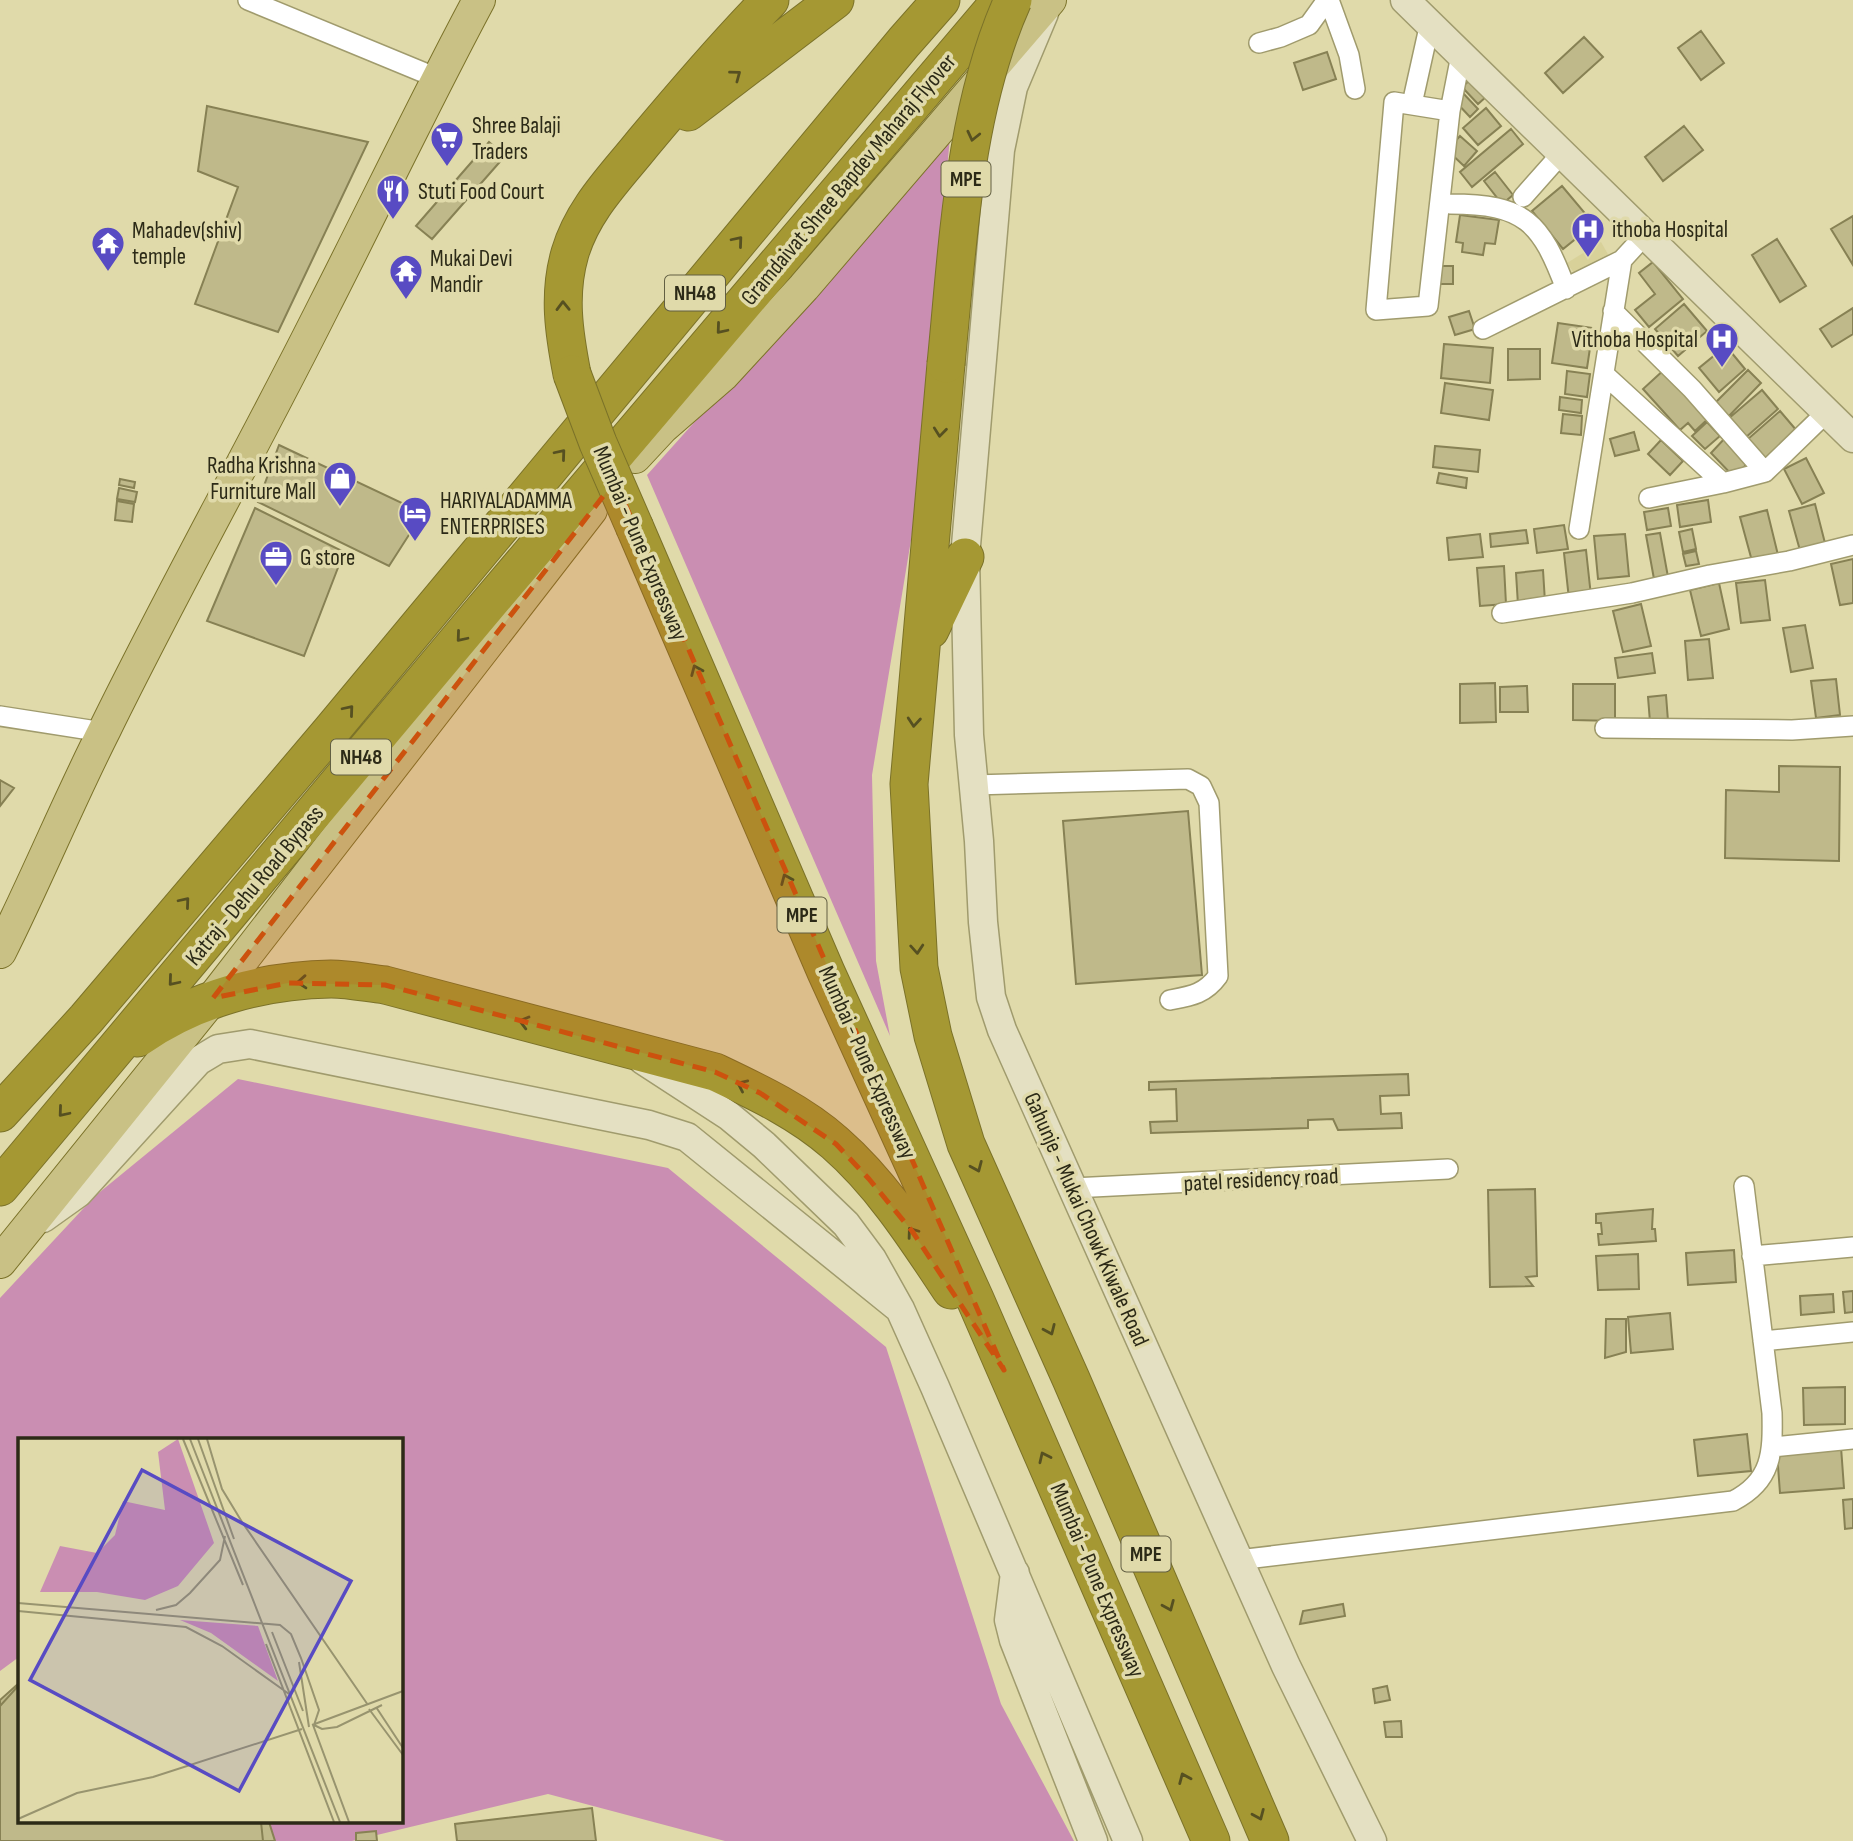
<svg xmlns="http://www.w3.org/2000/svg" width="1853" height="1841" font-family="'Sofia Sans Condensed',sans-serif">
  <rect width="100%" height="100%" fill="#e0daaa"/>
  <path fill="#d8d199" d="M1601,242l8,14 -33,20 -9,-13z"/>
  <path fill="#ca8eb2" d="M950,137l-35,379 -43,259 4,186 14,75 -243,-561z
    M238,1079l430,89 218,179 115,357 73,137h-349l-177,-47 -196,47h-77l-6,-19h132v-382h-382v217l-19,14v-373l95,-102z"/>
  <path fill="#bfb98a" stroke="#878154" stroke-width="2" d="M1701,31l23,32 -23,17 -23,-32z
    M1584,37l19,20 -40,36 -18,-20z
    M1327,52l9,27 -33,11 -9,-27z
    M1471,79l16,17 -9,8 -16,-17z
    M1462,92l16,17 -8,8 -16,-17z
    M207,106l161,36 -90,190 -83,-28 43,-117 -40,-16z
    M1486,108l15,18 -23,19 -15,-17z
    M1684,126l19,24 -40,31 -18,-24z
    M1511,129l12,15 -51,43 -12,-15z
    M1460,136l17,15 -13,15 -17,-16z
    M489,142l16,14 -73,83 -16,-13z
    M1495,172l18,23 -11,9 -18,-23z
    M1562,186l32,38 -31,25 -31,-38z
    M1460,215l39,5 -4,24 -10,-1 -2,12 -21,-3 1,-9 -7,-1z
    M1853,216v49l-22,-36z
    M1777,239l29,47 -26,16 -28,-47z
    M1653,262l30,37 -34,28 -14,-17 20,-16 -16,-21z
    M1437,266h16v18h-16z
    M1684,304l23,27 -29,25 -23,-27z
    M1853,308v26l-21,13 -12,-18z
    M1469,311l6,18 -20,6 -6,-18z
    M1558,323l35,5 -6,40 -35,-5z
    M1444,344l49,4 -3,35 -49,-5z
    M1726,346l19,23 -26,23 -20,-24z
    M1508,349h32v30l-32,1z
    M1666,368l44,49 -15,14 -7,-8 -8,7 -37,-41z
    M1748,370l13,13 -35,36 -14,-13z
    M1567,371l23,3 -3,23 -22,-3z
    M1445,383l48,7 -4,30 -48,-7z
    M1762,390l16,19 -33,29 -17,-19z
    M1560,397l22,3 -1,13 -22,-3z
    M1780,411l17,20 -31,28 -18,-20z
    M1563,414l19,2 -1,19 -20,-2z
    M1707,422l13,14 -15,13 -13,-13z
    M1634,432l5,18 -24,6 -5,-17z
    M1726,437l24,24 -16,16 -23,-24z
    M1661,440l22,21 -13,14 -22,-21z
    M279,445l144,68 -34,53 -131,-64z
    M1435,446l45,4 -2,22 -45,-5z
    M1806,458l18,35 -22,11 -18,-35z
    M1439,473l28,5 -1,10 -29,-5z
    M120,479l15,3 -1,6 -15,-3z
    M119,488l18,4 -2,10 -18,-3z
    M1708,500l3,22 -31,5 -3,-22z
    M117,501l17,3 -2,18 -17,-2z
    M1815,504l11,43 -25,7 -12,-43z
    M255,508l89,44 -40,104 -97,-35z
    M1668,508l3,18 -24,4 -3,-18z
    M1767,510l11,45 -26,6 -12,-44z
    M1564,525l4,24 -31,4 -3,-24z
    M1692,529l4,20 -13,3 -4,-20z
    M1526,530l2,13 -37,4 -1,-13z
    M1660,533l8,44 -14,2 -8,-44z
    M1480,534l3,23 -34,3 -2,-22z
    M1625,534l4,42 -31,3 -4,-43z
    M1586,550l5,46 -22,3 -5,-46z
    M1696,551l3,13 -13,2 -3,-12z
    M1853,559v44l-13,2 -9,-41z
    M1504,566l2,38 -26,2 -3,-38z
    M1543,570l2,32 -27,3 -2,-32z
    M1765,580l5,40 -29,3 -5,-40z
    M1719,583l10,46 -28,7 -11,-46z
    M1641,604l10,42 -28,6 -10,-41z
    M1805,625l8,43 -22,4 -8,-44z
    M1709,639l4,39 -25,2 -3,-39z
    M1652,653l3,20 -37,5 -3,-20z
    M1836,679l4,36 -24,3 -5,-37z
    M1495,683l1,39 -36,1v-39z
    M1573,684h42v37l-42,-1z
    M1527,686l1,26h-28v-25z
    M1666,695l2,26 -18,1 -2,-25z
    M1779,766l61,1 -1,94 -114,-3 1,-68 53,2z
    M0,780l14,8 -14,18z
    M1188,811l14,164 -126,9 -13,-163z
    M1408,1074l1,21 -29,1 1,18 20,-1 1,15 -64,2 -5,-11 -25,1v8l-157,5 -1,-11 27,-1 -1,-32 -27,1v-8z
    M1535,1189l2,87 -11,1 7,9 -43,1 -2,-97z
    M1653,1209l-1,20h3l1,12 -57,4 -1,-11h4l-1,-11h-5v-9z
    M1734,1250l2,32 -48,3 -2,-32z
    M1638,1254l1,35 -41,1 -2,-34z
    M1853,1291v21l-8,1 -2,-21z
    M1833,1294l1,18 -33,3 -1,-19z
    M1670,1313l3,36 -42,4 -3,-36z
    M1606,1319h20v33l-21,6z
    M1845,1387v37l-41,1 -1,-37z
    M1747,1434l4,37 -53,5 -4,-36z
    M1841,1447l3,41 -64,5 -3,-40z
    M1853,1499v29l-8,1 -2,-29z
    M1343,1604l2,12 -45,8 3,-13z
    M19,1683v139h250l6,19h-275v-141z
    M19,1685v137h242l2,19h-263v-135z
    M1387,1686l3,14 -15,3 -2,-14z
    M1401,1721l1,16h-16l-2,-15z
    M592,1808l4,33h-139l-2,-17z
    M376,1831l1,10h-21v-8z"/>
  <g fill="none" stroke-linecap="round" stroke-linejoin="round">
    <defs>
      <path id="street" d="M248,0l189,78
        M1329,0l20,55 6,34
        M1259,43l22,-6 28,-12 18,-25
        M1412,104l18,-81
        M1450,111l-56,-9 -18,208 52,-4 22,-195 11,-56
        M1523,197l39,-44
        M1450,204c75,0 91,18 116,85
        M1613,311l79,78 73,83
        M1483,329l139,-69
        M1604,374l119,109
        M1649,498l74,-15 42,-11 62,-60
        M1579,529l43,-269 24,-26
        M1502,613l130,-20 78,-18 79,-14 64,-16
        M0,716l103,16
        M1605,728l187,2 61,-4
        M973,785l215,-6 13,7 8,17 9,173c-13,18 -27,20 -48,24
        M1073,1188l375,-19
        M1752,1256l101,-9
        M1763,1341l90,-9
        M1773,1447l80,-8
        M1238,1560l495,-59c39,-20 40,-48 39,-88l-28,-227"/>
      <path id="secondary" d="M1405,0l448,438
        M1044,13l-31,74 -13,63 -35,407 4,178 10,106 4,81 8,75 11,33 284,636 86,175
        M643,1060l86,56 35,29 82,79 26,35 28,50 35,78 193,454
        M43,1218l35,-25 120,-132 20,-12 32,-5 399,81 38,12 213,172
        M1015,1573l-6,47 5,20 79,201"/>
      <path id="primary" d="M635,457l27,-29 61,-53 81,-88 246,-287
        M0,952c37,-74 68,-150 105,-223 70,-143 148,-281 219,-423 52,-102 101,-205 155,-306
        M0,1262l213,-264 378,-488"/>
      <path id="highway" d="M688,112l147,-112
        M946,364l-37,420 10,184 14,68 33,108 105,235 199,462
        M572,374c-8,-41 -14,-80 -2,-121 13,-44 45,-75 73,-110 41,-49 82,-97 127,-143
        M635,528l191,444 149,327 236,542
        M930,630l35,-73
        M138,1038c56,-39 125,-58 193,-59 18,0 36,4 54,6l330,87c42,20 85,40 120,71 47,41 82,96 116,147
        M0,1113l86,-94 245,-288 573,-689 37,-42
        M0,1187l479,-572 522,-615"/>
    </defs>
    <use href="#street" stroke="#a09b6d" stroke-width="22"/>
    <use href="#secondary" stroke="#a09b6d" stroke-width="31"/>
    <use href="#primary" stroke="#7b7229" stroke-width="34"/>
    <use href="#highway" stroke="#7b7229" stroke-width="39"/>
    <use href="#street" stroke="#fff" stroke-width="19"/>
    <use href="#secondary" stroke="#e4e0c2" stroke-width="28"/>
    <use href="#primary" stroke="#c9c185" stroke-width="32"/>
    <use href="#highway" stroke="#a59833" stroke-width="37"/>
    <defs>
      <path id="highway-bridge" d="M946,364c12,-119 17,-253 67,-364
        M572,374l26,69 37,85"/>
    </defs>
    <use href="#highway-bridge" stroke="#7b7229" stroke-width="39" stroke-linecap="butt"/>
    <use href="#highway-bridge" stroke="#a59833" stroke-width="37"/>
  </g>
  <defs><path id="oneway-chevron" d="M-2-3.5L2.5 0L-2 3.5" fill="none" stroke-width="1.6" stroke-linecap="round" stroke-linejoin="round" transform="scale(1.75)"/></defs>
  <g stroke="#565021">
    <use href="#oneway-chevron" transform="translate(736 75) rotate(-37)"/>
    <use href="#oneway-chevron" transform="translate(973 136) rotate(103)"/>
    <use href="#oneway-chevron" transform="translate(738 241) rotate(-50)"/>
    <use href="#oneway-chevron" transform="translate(563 306) rotate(-91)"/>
    <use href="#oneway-chevron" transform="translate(721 329) rotate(130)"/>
    <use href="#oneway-chevron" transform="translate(940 432) rotate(96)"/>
    <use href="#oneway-chevron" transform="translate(561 454) rotate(-50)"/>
    <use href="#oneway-chevron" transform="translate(461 637) rotate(130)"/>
    <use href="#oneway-chevron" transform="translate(696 670) rotate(-113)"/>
    <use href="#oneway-chevron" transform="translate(349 710) rotate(-50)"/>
    <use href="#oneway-chevron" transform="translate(914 722) rotate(95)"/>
    <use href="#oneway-chevron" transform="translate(786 879) rotate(-113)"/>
    <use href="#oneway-chevron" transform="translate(185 902) rotate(-50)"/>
    <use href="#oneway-chevron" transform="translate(917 949) rotate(86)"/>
    <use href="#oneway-chevron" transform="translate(173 981) rotate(130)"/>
    <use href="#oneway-chevron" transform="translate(302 982) rotate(176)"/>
    <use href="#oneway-chevron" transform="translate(524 1022) rotate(-165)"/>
    <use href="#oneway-chevron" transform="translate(742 1085) rotate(-155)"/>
    <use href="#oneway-chevron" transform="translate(63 1112) rotate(130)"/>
    <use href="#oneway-chevron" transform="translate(977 1167) rotate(67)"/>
    <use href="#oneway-chevron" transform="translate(912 1232) rotate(-126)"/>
    <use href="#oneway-chevron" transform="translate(1050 1330) rotate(66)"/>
    <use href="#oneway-chevron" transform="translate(1044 1457) rotate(-115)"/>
    <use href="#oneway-chevron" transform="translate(1169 1606) rotate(67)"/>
    <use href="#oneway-chevron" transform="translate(1184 1778) rotate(-113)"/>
    <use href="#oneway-chevron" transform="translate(1259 1815) rotate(67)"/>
  </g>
  <path fill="#cc520e" fill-opacity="0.2" stroke="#cc520e" stroke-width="5" stroke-dasharray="14 9" stroke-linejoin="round" d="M615,481l389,889 -92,-139 -43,-52 -33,-35 -76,-51 -45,-21 -330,-87 -97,-2 -75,15z"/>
  <defs>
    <symbol id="supermarket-pin" viewBox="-11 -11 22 30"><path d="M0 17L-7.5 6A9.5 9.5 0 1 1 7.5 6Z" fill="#584bc3" stroke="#e0daaa"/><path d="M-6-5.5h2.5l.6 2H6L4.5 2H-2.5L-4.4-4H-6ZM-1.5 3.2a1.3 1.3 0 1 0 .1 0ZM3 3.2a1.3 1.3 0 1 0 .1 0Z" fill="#fff"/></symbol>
    <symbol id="restaurant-pin" viewBox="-11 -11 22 30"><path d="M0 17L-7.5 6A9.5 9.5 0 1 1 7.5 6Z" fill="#584bc3" stroke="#e0daaa"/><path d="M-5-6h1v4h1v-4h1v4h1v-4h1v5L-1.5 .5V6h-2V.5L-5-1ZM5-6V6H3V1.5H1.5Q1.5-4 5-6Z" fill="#fff"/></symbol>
    <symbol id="hospital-pin" viewBox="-11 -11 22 30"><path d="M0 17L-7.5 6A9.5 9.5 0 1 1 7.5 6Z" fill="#584bc3" stroke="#e0daaa"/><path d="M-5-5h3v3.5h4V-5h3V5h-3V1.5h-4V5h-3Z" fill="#fff"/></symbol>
    <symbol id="temple-pin" viewBox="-11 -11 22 30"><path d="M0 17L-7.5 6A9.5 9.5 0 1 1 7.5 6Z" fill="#584bc3" stroke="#e0daaa"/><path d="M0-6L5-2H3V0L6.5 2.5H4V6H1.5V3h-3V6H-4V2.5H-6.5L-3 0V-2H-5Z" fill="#fff"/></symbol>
    <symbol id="shop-pin" viewBox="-11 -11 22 30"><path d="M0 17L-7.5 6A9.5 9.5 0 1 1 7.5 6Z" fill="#584bc3" stroke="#e0daaa"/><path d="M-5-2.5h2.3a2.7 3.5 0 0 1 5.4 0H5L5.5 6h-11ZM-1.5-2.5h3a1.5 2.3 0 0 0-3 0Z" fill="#fff"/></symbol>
    <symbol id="hotel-pin" viewBox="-11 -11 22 30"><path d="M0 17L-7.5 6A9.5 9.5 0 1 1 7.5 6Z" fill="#584bc3" stroke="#e0daaa"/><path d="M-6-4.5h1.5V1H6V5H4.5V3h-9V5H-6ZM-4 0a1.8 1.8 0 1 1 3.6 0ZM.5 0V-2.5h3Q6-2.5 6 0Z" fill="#fff"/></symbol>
    <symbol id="office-pin" viewBox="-11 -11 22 30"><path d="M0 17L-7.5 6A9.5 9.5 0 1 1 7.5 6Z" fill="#584bc3" stroke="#e0daaa"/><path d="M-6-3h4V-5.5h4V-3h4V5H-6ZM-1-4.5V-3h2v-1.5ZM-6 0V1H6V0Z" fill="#fff"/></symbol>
  </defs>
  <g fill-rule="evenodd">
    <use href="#supermarket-pin" x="428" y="119" width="38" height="52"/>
    <use href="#restaurant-pin" x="374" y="172" width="38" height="52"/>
    <use href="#hospital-pin" x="1569" y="210" width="38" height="52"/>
    <use href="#temple-pin" x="89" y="224" width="38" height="52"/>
    <use href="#temple-pin" x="387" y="252" width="38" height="52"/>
    <use href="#hospital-pin" x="1703" y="320" width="38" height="52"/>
    <use href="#shop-pin" x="321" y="459" width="38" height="52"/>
    <use href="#hotel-pin" x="396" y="494" width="38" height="52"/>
    <use href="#office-pin" x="257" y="538" width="38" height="52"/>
  </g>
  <g text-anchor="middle" stroke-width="7" stroke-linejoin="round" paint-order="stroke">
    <g fill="#e0daaa" stroke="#625f43" stroke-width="2">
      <rect x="941.5" y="161.5" width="49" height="35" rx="5"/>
      <rect x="665" y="275.5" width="60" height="35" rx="5"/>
      <rect x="331" y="739.5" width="60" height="35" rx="5"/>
      <rect x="777.5" y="897.5" width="49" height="35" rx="5"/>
      <rect x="1121.5" y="1536.5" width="49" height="35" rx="5"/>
    </g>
    <g font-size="21" font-weight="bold" fill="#2c2a17">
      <text x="966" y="186">MPE</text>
      <text x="695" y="300">NH48</text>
      <text x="361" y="764">NH48</text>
      <text x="802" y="922">MPE</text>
      <text x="1146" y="1561">MPE</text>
    </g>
    <g font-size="23" fill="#2c2a17" stroke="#e0daaa" text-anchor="start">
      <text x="472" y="133">Shree Balaji<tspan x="472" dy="26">Traders</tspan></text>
      <text x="418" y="199">Stuti Food Court</text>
      <text x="1612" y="237">ithoba Hospital</text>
      <text x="132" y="238">Mahadev(shiv)<tspan x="132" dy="26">temple</tspan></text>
      <text x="430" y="266">Mukai Devi<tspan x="430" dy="26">Mandir</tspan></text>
      <text x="1698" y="347" text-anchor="end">Vithoba Hospital</text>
      <text x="316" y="473" text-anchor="end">Radha Krishna<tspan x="316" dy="26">Furniture Mall</tspan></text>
      <text x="440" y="508">HARIYALADAMMA<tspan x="440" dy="26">ENTERPRISES</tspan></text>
      <text x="300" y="565">G store</text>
    </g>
    <g font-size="23" fill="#2c2a17" stroke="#e0daaa">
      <text transform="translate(848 179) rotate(-50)" y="8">Gramdaivat Shree Bapdev Maharaj Flyover</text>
      <text transform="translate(641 543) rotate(67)" y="8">Mumbai - Pune Expressway</text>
      <text transform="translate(254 885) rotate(-50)" y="8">Katraj - Dehu Road Bypass</text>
      <text transform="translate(868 1062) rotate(66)" y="8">Mumbai - Pune Expressway</text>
      <text transform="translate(1261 1179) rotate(-3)" y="8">patel residency road</text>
      <text transform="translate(1087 1219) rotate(66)" y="8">Gahunje - Mukai Chowk Kiwale Road</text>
      <text transform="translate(1098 1580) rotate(67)" y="8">Mumbai - Pune Expressway</text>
    </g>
  </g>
  <g transform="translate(18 1438)">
    <rect width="385" height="385" fill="#e0daaa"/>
    <path d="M160,1l36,104 -36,43 -33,14 -48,-8h-57l20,-46 37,7 18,-18 8,-34 42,9 -7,-58zM162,182l78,6 20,55 -67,-48z" fill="#ca8eb2"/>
    <path fill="none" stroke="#98946f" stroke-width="2" d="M165,1l60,146M172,1l150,383M180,1l36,100M189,1l15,50 20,33 126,183M0,165l262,22 11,9 10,24 18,52 -5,15M138,172l20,-5 14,-12 30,-33 5,-24M0,173l168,16 36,19 67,48M254,194l31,79M248,206l68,178M281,224l10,65M358,269l27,41M351,271l34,46M294,287l91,-34M295,287l36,97M296,287l8,4 15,-2 45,-22M0,381l59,-26 76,-16 149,-48"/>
    <path fill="#584bc3" fill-opacity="0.15" stroke="#584bc3" stroke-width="3.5" d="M124,32l209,111 -112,210 -209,-111z"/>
    <rect width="385" height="385" fill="none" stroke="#2c2a17" stroke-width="3.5"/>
  </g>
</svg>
